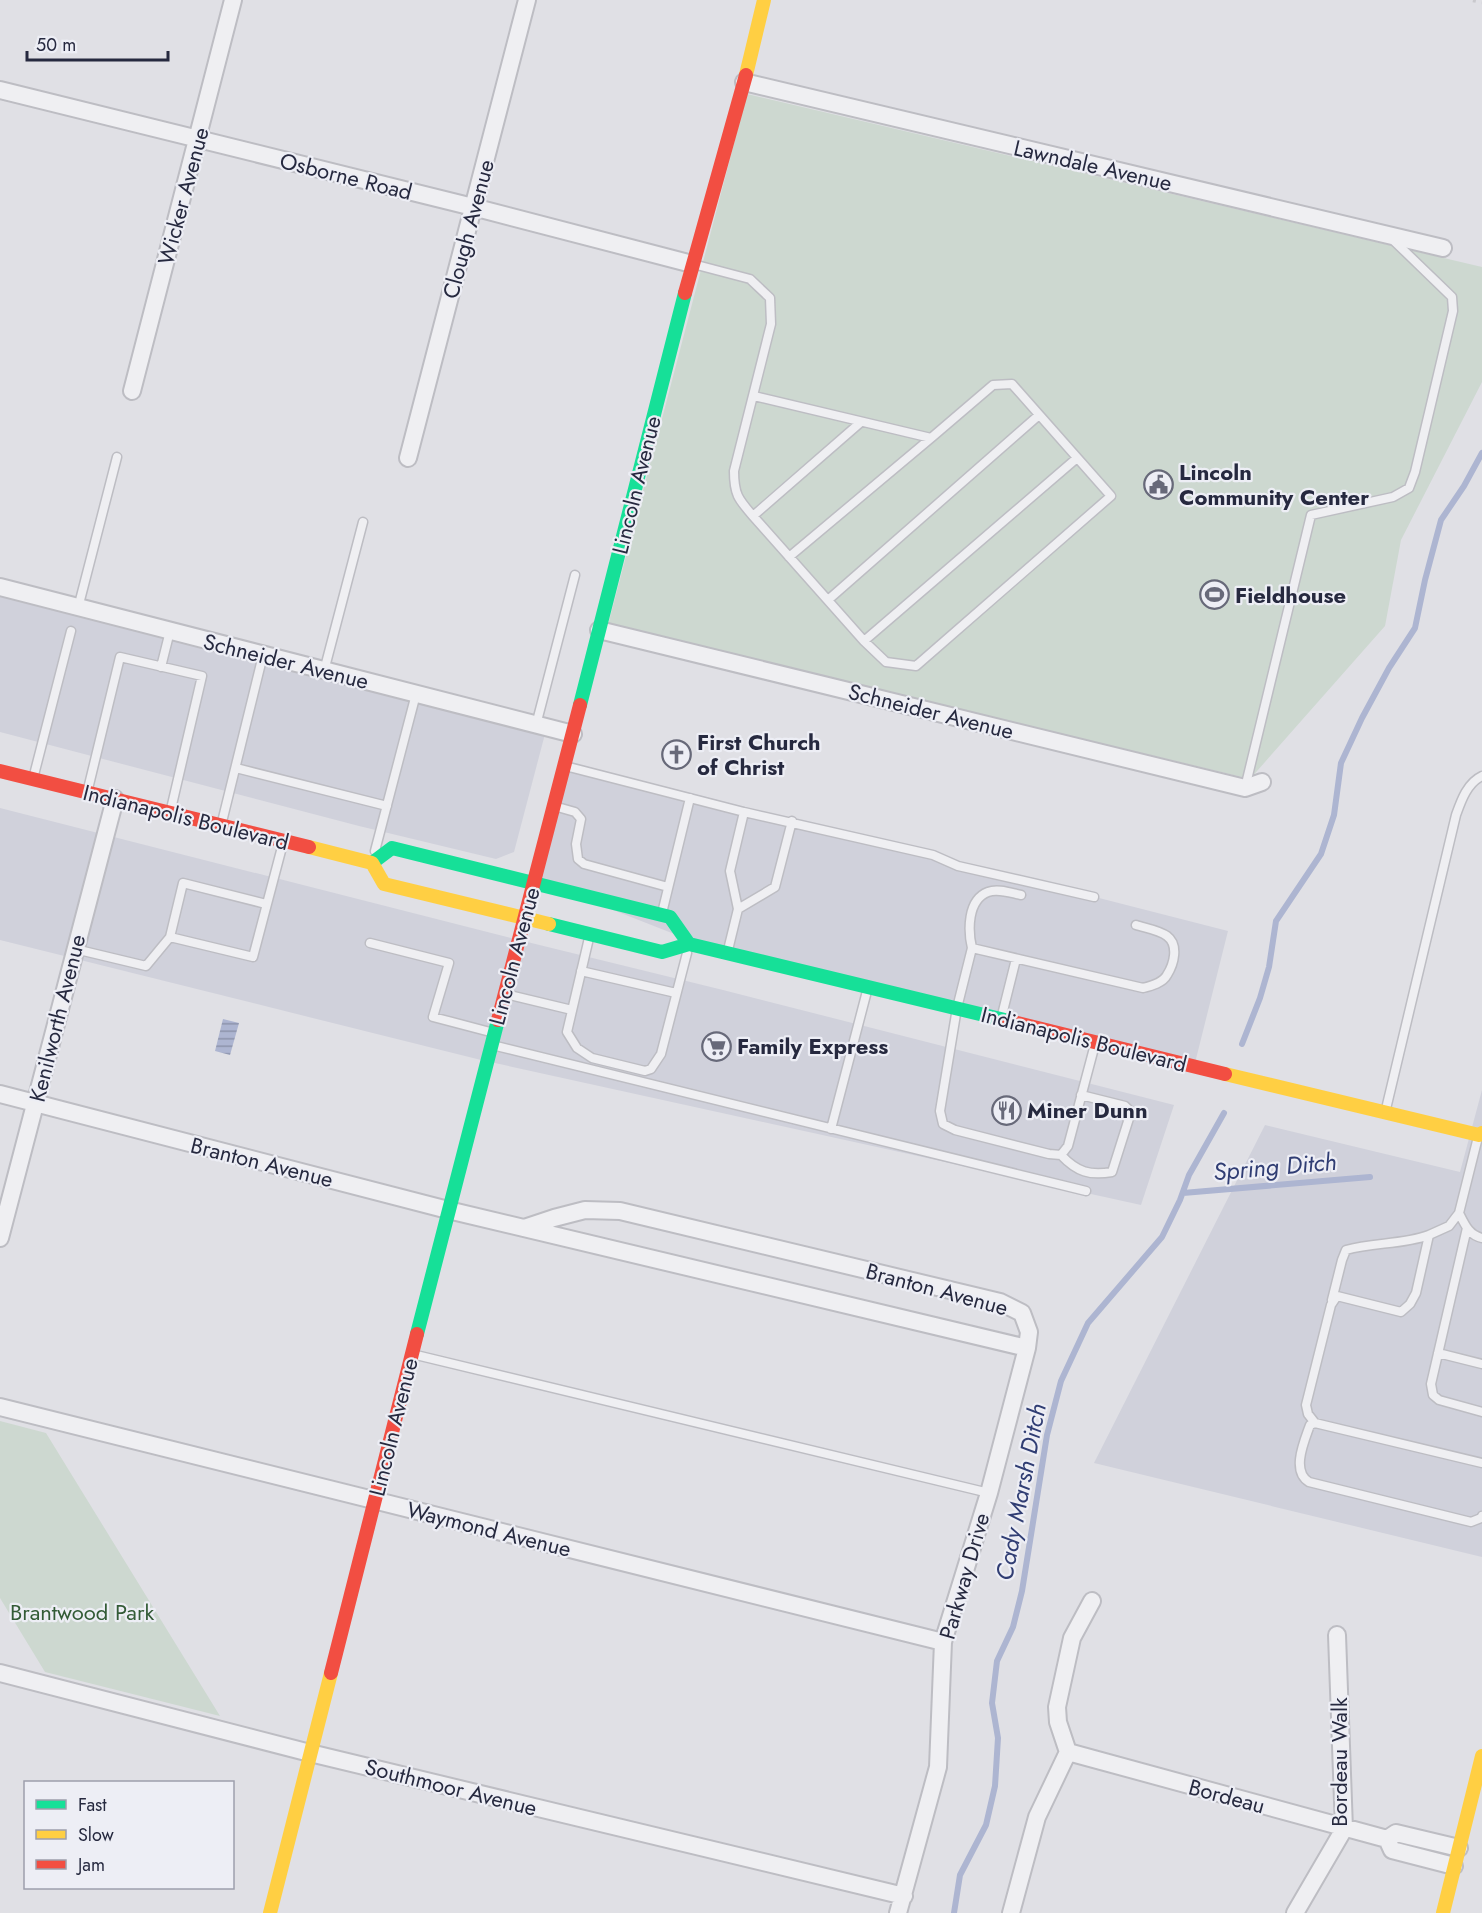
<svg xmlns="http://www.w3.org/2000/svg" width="1482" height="1913" font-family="Jost,sans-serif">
  <defs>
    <pattern id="water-rules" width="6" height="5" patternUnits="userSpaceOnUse" patternTransform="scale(1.5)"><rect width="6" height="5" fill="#adb5d1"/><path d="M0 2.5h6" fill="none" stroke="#8d93ab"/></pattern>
  </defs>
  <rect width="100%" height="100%" fill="#e0e0e5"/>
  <path fill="#d0d1db" d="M0,592l545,142 -31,118 -18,7 -137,-33 -359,-94z
    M569,762l659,169 -33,132 -503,-122 -155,-61z
    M0,808l511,130 212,52 451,115 -33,100 -660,-145 -481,-120z
    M1482,1090v467l-388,-94 171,-338 195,47z"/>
  <path fill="#cdd8d0" d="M747,94l735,173v115l-81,158 -16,86 -135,153 -642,-154z
    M0,1421l46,12 174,283 -175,-44 -45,-74z"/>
  <path fill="url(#water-rules)" d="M223,1019l16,4 -9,32 -15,-4z"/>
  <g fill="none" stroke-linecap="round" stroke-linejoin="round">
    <path stroke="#adb5d1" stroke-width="6" d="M1242,1044l18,-46 9,-31 7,-46 45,-67 13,-39 7,-52 21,-45 27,-50 26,-40 10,-48 16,-60 23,-34 18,-33
      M1183,1193l187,-16
      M954,1913l6,-38 26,-50 9,-39 3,-48 -6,-35 5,-42 16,-34 9,-36 25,-156 14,-54 27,-58 74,-86 18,-37 9,-25 35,-62"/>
    <defs>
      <path id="lane" d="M693,264l57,15 20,19 1,26 -37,147c0,23 4,28 19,45l111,125 22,21 30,4 195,-170 -99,-112 -19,1 -62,53 -177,-42
        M753,516l108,-94
        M789,557l142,-119
        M828,600l211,-185
        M78,608l39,-151
        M864,641l213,-183
        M161,667l9,-36
        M324,671l39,-149
        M536,725l39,-150
        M565,766l179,46 189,43 25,11 136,31
        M236,768l151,38
        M34,775l37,-144
        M1245,788l66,-273 82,-18 16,-9 6,-16 38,-161 -1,-14 -61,-59
        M88,789l32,-132 82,19 -31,133
        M554,806l21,6 6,7 -5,25 2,15 6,5 84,23
        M222,822l41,-167
        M375,851l41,-157
        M266,904l-83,-21 -13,54 83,20 29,-110
        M663,909l27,-111
        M738,909l37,-22 17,-66
        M589,938l-22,94 10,16 15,10 53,13 6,-2 10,-15 26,-101
        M370,943l79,20 -16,54 61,16
        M972,948c-4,-17 -5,-48 16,-56 10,-4 23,1 33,3
        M75,949l71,17 24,-29
        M728,950l10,-41 -8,-38 14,-59
        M581,971l95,22
        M505,994l67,16
        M1002,1015l14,-56
        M492,1045l594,146
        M1094,1048l-26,98 -7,9 -12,-1 -94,-24 -12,-6 -3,-13 17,-103 15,-60 171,40c8,-2 20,-5 24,-13 7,-11 12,-30 0,-39 -8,-6 -22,-8 -31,-11
        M1386,1109l70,-294c5,-14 11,-32 26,-39
        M831,1129l36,-138
        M1061,1155c16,17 29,21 51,17l19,-60 -6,-6 -44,-11
        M1459,1213c6,12 10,22 23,25
        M1467,1228l-36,156 2,11 6,5 43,12
        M1332,1300l10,-40 4,-10c27,-8 56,-5 83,-15
        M1438,1353l44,11
        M412,1354l577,139
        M1315,1423l-7,-9 -2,-9 25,-100 6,-9 64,16 9,-8 6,-11 13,-58 20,-9 10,-13 18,-72
        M1482,1463l-167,-40 -5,2c-6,17 -19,46 -1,57l162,40 10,-4 1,-2"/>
      <path id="street" d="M744,82l699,166
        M0,90l473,117 219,57
        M132,391l101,-391
        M408,458l119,-458
        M0,587l573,147
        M599,630l646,158 17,-6
        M0,1094l448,116 579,138
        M524,1228l30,-10 31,-8 35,1 380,91 22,11 7,19 -2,16 -38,145 -46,149 -5,125 -40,146
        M0,1238l115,-439
        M0,1407l943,235
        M0,1673l310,80 594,143
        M1068,1752l319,87
        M1387,1839l5,11 62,16
        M1387,1839l9,-6 63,15
        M1011,1913l26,-96 31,-65 -10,-30 -1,-15 15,-69 20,-37
        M1295,1913l49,-84 -7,-194"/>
    </defs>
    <use href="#lane" stroke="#bdbdc3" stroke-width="11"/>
    <use href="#street" stroke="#bdbdc3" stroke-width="20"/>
    <use href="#lane" stroke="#efeff2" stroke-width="8"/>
    <use href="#street" stroke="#efeff2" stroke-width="16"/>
    <path stroke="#16e098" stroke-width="14" d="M580,705l105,-412
      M372,863l20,-15 278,69 19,27
      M549,924l113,28 27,-8 320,77
      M417,1334l81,-314"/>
    <path stroke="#ffcf43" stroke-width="14" d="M746,75l18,-75
      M309,847l63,16 12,21 165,40
      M1225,1074l254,61 3,-2
      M270,1913l61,-240
      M1443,1913l39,-157"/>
    <path stroke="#f24e42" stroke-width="14" d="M685,293l61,-218
      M0,771l309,76
      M498,1020l82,-315
      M1009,1021l216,53
      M331,1673l86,-339"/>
    <path stroke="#c9c9cd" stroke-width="4.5" stroke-dasharray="3 6" stroke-linecap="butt" d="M1473,0l9,2"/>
  </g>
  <defs>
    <symbol id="civic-ring" viewBox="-11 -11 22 22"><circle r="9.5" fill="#edeef5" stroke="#676979" stroke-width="1.5"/><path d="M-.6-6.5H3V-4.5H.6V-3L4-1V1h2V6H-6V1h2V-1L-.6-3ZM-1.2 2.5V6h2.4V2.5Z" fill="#676979"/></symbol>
    <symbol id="stadium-ring" viewBox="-11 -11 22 22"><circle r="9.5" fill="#edeef5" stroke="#676979" stroke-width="1.5"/><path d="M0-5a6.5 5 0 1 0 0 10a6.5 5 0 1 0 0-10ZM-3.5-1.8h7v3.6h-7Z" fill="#676979"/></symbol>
    <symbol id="church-ring" viewBox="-11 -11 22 22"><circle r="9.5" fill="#edeef5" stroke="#676979" stroke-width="1.5"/><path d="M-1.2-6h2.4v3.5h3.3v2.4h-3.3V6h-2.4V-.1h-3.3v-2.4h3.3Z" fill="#676979"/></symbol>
    <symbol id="supermarket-ring" viewBox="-11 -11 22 22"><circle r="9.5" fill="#edeef5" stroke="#676979" stroke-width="1.5"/><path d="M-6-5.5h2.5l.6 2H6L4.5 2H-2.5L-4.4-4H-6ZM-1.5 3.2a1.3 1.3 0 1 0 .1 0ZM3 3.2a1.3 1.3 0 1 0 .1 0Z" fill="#676979"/></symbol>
    <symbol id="restaurant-ring" viewBox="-11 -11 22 22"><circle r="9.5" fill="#edeef5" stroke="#676979" stroke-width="1.5"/><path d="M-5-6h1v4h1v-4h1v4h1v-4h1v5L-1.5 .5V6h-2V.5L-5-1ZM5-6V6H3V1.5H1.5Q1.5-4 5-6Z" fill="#676979"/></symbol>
  </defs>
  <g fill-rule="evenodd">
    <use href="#civic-ring" x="1142" y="468" width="33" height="33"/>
    <use href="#stadium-ring" x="1198" y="578" width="33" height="33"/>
    <use href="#church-ring" x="660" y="738" width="33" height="33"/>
    <use href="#supermarket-ring" x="700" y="1030" width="33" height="33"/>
    <use href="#restaurant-ring" x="990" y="1094" width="33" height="33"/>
  </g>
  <g text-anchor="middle" stroke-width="4.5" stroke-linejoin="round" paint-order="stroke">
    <g font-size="22" fill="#26293f" stroke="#edeef5">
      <text transform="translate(1093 165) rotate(13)" y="8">Lawndale Avenue</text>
      <text transform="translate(346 176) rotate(14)" y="8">Osborne Road</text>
      <text transform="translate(183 196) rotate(-75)" y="8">Wicker Avenue</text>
      <text transform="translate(468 229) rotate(-75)" y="8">Clough Avenue</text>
      <text transform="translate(636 485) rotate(-76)" y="8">Lincoln Avenue</text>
      <text transform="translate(286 661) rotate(14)" y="8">Schneider Avenue</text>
      <text transform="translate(931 711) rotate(14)" y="8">Schneider Avenue</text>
      <text transform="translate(186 817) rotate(14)" y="8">Indianapolis Boulevard</text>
      <text transform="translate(514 956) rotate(-75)" y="8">Lincoln Avenue</text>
      <text transform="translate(57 1018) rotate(-76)" y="8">Kenilworth Avenue</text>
      <text transform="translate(1084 1039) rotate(14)" y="8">Indianapolis Boulevard</text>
      <text transform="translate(262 1162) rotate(14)" y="8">Branton Avenue</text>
      <text transform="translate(937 1289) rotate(15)" y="8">Branton Avenue</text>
      <text transform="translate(393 1427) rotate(-76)" y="8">Lincoln Avenue</text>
      <text transform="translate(489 1529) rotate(14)" y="8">Waymond Avenue</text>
      <text transform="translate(964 1576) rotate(-74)" y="8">Parkway Drive</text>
      <text transform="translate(1339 1762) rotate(-90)" y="8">Bordeau Walk</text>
      <text transform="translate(451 1787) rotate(14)" y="8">Southmoor Avenue</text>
      <text transform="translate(1227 1796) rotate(15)" y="8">Bordeau</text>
    </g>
    <g font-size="22" font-weight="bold" fill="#26293f" stroke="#edeef5" text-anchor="start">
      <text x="1179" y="480">Lincoln<tspan x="1179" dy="25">Community Center</tspan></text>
      <text x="1235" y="603">Fieldhouse</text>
      <text x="697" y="750">First Church<tspan x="697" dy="25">of Christ</tspan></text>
      <text x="737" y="1054">Family Express</text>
      <text x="1027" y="1118">Miner Dunn</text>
    </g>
    <g font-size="22" fill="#335b36" stroke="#edeef5">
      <text x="82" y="1620">Brantwood Park</text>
    </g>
    <g font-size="24" font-style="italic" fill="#303d73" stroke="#edeef5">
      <text transform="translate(1275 1167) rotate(-5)" y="8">Spring Ditch</text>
      <text transform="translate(1021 1492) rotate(-79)" y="8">Cady Marsh Ditch</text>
    </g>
  </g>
  <rect x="24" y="1781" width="210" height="108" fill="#edeef5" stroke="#9d9fac" stroke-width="1.5"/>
  <rect x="36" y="1800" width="30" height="9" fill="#16e098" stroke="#9d9fac" stroke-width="1.5"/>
  <text x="78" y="1811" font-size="18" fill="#26293f">Fast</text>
  <rect x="36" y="1830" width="30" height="9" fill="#ffcf43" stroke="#9d9fac" stroke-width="1.5"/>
  <text x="78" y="1841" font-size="18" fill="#26293f">Slow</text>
  <rect x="36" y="1860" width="30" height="9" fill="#f24e42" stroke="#9d9fac" stroke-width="1.5"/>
  <text x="78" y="1871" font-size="18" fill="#26293f">Jam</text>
  <path d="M27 51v9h141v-9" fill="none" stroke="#26293f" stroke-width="3"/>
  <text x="36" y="51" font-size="18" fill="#26293f" stroke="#edeef5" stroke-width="4.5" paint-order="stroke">50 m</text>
</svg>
